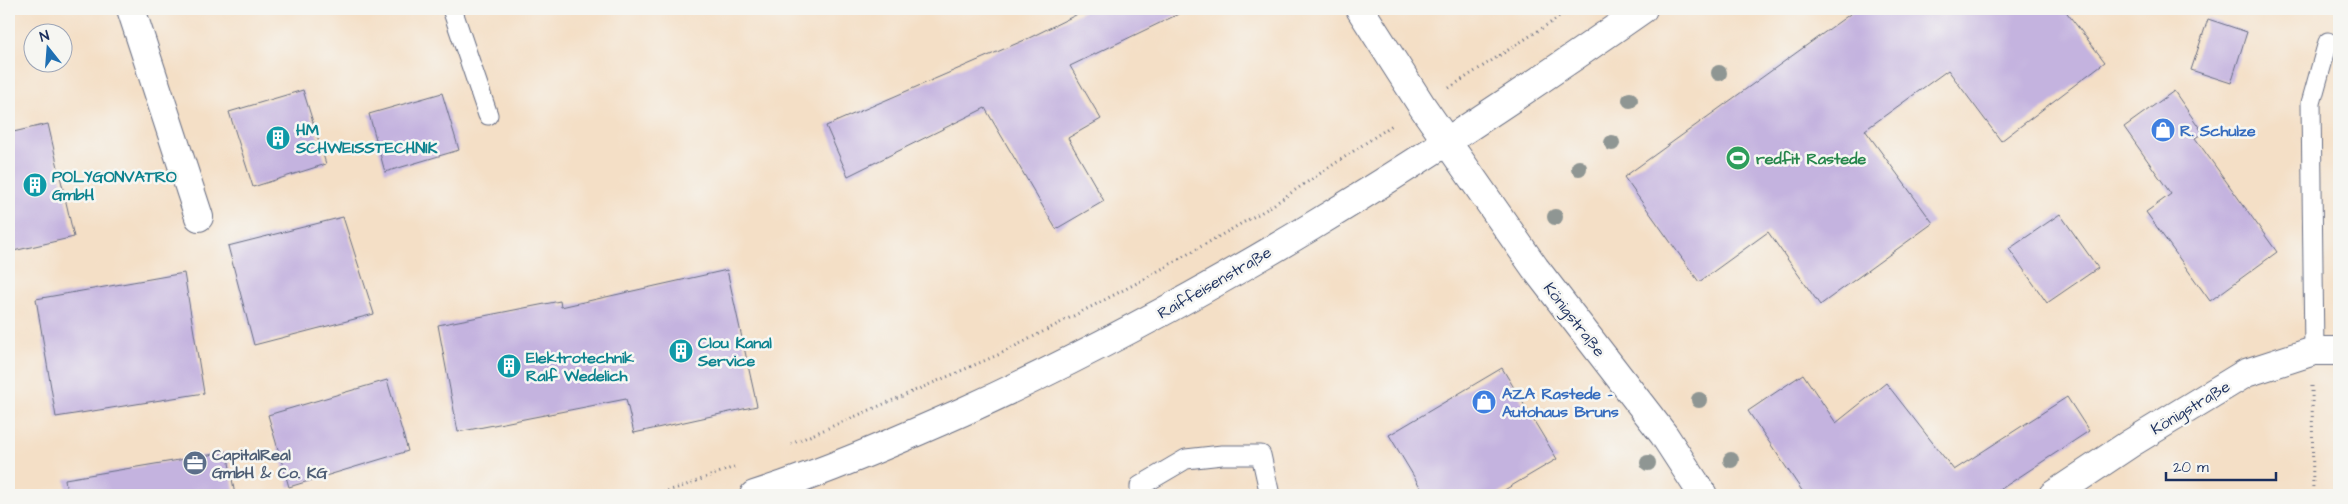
<svg xmlns="http://www.w3.org/2000/svg" width="2348" height="504" font-family="'Architects Daughter',sans-serif">
  <rect width="100%" height="100%" fill="#f6f6f2"/>
  <filter id="ink" filterUnits="userSpaceOnUse"><feTurbulence type="fractalNoise" baseFrequency=".02" numOctaves="2"/><feDisplacementMap in="SourceGraphic" scale="10" xChannelSelector="R" yChannelSelector="G"/><feConvolveMatrix kernelMatrix="1 2 1 2 8 2 1 2 1" color-interpolation-filters="sRGB"/></filter>
  <filter id="wash" filterUnits="userSpaceOnUse"><feTurbulence type="fractalNoise" baseFrequency=".0096" numOctaves="4" result="noise"/><feDisplacementMap in="SourceGraphic" scale="20" xChannelSelector="R" yChannelSelector="G"/><feGaussianBlur stdDeviation="1.12" result="paint"/><feColorMatrix in="noise" values="0 0 0 0 0 0 0 0 0 0 0 0 0 0 0 0 0 1.4 0 .05"/><feComposite in="paint" operator="in"/></filter>
  <g filter="url(#wash)">
    <rect width="100%" height="100%" fill="#f4dfc6"/>
    <g id="blocks">
      <path fill="#c4b3df" d="M1088,9h101l-119,57 31,53 -33,19 36,63 -48,28 -71,-121 -137,68 -22,-50 201,-87z
        M1857,9h207l41,53 -104,79 -53,-71 -83,60 68,93 -113,82 -52,-73 -69,50 -75,-105z
        M2208,19l39,13 -16,51 -40,-13z
        M303,90l23,74 -73,23 -24,-75z
        M2174,91l29,42 -8,5 82,114 -67,49 -64,-89 25,-18 -47,-67z
        M442,93l17,57 -74,22 -16,-58z
        M48,124l26,113 -65,15v-119z
        M2060,214l38,54 -51,35 -38,-54z
        M343,217l31,97 -120,31 -26,-99z
        M727,270l30,136 -123,27 -8,-34 -168,33 -20,-107 122,-24 1,6z
        M184,273l20,120 -148,24 -20,-118z
        M1502,368l55,91 -61,36h-71l-36,-60z
        M1803,374l33,49 50,-40 68,87 113,-73 22,34 -97,64h-187l-57,-84z
        M387,380l21,71 -119,36 -21,-72z
        M227,452l8,43h-168l-2,-16z"/>
    </g>
  </g>
  <g filter="url(#ink)">
    <use href="#blocks" fill-opacity="0" stroke="#676d82" stroke-width="1"/>
    <g fill="none" stroke-linecap="round" stroke-linejoin="round">
      <defs>
        <path id="service" d="M452,9l36,106
          M2314,351l-3,-248 17,-61
          M1140,495v-9l46,-27 36,-4h39l9,40"/>
        <path id="minor" d="M131,9l68,208
          M1360,9l62,97 113,162 129,167 39,60
          M2053,495l78,-52 115,-70 68,-22h25"/>
        <path id="secondary" d="M754,495c71,-23 140,-53 208,-83 241,-109 465,-252 681,-403"/>
      </defs>
      <use href="#service" stroke="#676d82" stroke-width="21"/>
      <use href="#minor" stroke="#676d82" stroke-width="30"/>
      <use href="#secondary" stroke="#676d82" stroke-width="30"/>
      <path stroke="#676d82" stroke-width="3" stroke-dasharray="1 4" stroke-linecap="butt" d="M1449,88l123,-79
        M2312,386l1,109
        M791,444l209,-90 137,-71 130,-74 127,-85
        M653,495l28,-8 53,-20"/>
      <use href="#service" stroke="#fff" stroke-width="19"/>
      <use href="#minor" stroke="#fff" stroke-width="28"/>
      <use href="#secondary" stroke="#fff" stroke-width="28"/>
    </g>
    <g fill="#8f9693">
      <circle cx="1719" cy="73" r="8"/>
      <circle cx="1630" cy="100" r="8"/>
      <circle cx="1612" cy="143" r="8"/>
      <circle cx="1579" cy="168" r="8"/>
      <circle cx="1555" cy="217" r="8"/>
      <circle cx="1699" cy="400" r="8"/>
      <circle cx="1731" cy="460" r="8"/>
      <circle cx="1648" cy="463" r="8"/>
    </g>
  </g>
  <defs>
    <symbol id="shop-disc" viewBox="-11 -11 22 22"><circle r="9.5" fill="#3f7fe0" stroke="#f6f6f2"/><path d="M-5-2.5h2.3a2.7 3.5 0 0 1 5.4 0H5L5.5 6h-11ZM-1.5-2.5h3a1.5 2.3 0 0 0-3 0Z" fill="#fff"/></symbol>
    <symbol id="building-disc" viewBox="-11 -11 22 22"><circle r="9.5" fill="#0f9aa8" stroke="#f6f6f2"/><path d="M-4-6H4V6H1V3H-1V6H-4ZM-2.5-4.3h1.7v1.8h-1.7ZM.8-4.3h1.7v1.8H.8ZM-2.5-1h1.7V.8h-1.7ZM.8-1h1.7V.8H.8Z" fill="#fff"/></symbol>
    <symbol id="stadium-disc" viewBox="-11 -11 22 22"><circle r="9.5" fill="#2e9e5b" stroke="#f6f6f2"/><path d="M0-5a6.5 5 0 1 0 0 10a6.5 5 0 1 0 0-10ZM-3.5-1.8h7v3.6h-7Z" fill="#fff"/></symbol>
    <symbol id="office-disc" viewBox="-11 -11 22 22"><circle r="9.5" fill="#5c6f8a" stroke="#f6f6f2"/><path d="M-6-3h4V-5.5h4V-3h4V5H-6ZM-1-4.5V-3h2v-1.5ZM-6 0V1H6V0Z" fill="#fff"/></symbol>
  </defs>
  <g fill-rule="evenodd">
    <use href="#shop-disc" x="2149" y="116" width="28" height="28"/>
    <use href="#building-disc" x="264" y="124" width="28" height="28"/>
    <use href="#stadium-disc" x="1724" y="144" width="28" height="28"/>
    <use href="#building-disc" x="21" y="171" width="28" height="28"/>
    <use href="#building-disc" x="667" y="337" width="28" height="28"/>
    <use href="#building-disc" x="495" y="352" width="28" height="28"/>
    <use href="#shop-disc" x="1470" y="388" width="28" height="28"/>
    <use href="#office-disc" x="181" y="449" width="28" height="28"/>
  </g>
  <g text-anchor="middle" stroke-width="5" stroke-linejoin="round" paint-order="stroke">
    <g font-size="16" font-weight="bold" fill="#0d838f" stroke="#f6f6f2" text-anchor="start">
      <text x="296" y="135">HM<tspan x="296" dy="18">SCHWEISSTECHNIK</tspan></text>
      <text x="52" y="182">POLYGONVATRO<tspan x="52" dy="18">GmbH</tspan></text>
      <text x="698" y="348">Clou Kanal<tspan x="698" dy="18">Service</tspan></text>
      <text x="526" y="363">Elektrotechnik<tspan x="526" dy="18">Ralf Wedelich</tspan></text>
    </g>
    <g font-size="16" font-weight="bold" fill="#366cbe" stroke="#f6f6f2" text-anchor="start">
      <text x="2180" y="136">R. Schulze</text>
      <text x="1502" y="399">AZA Rastede -<tspan x="1502" dy="18">Autohaus Bruns</tspan></text>
    </g>
    <g font-size="16" font-weight="bold" fill="#27864d" stroke="#f6f6f2" text-anchor="start">
      <text x="1756" y="164">redfit Rastede</text>
    </g>
    <g font-size="16" fill="#1b2f5e" stroke="#f6f6f2">
      <text transform="translate(1214 282) rotate(-30)" y="6">Raiffeisenstraße</text>
      <text transform="translate(1575 319) rotate(52)" y="6">Königstraße</text>
      <text transform="translate(2190 407) rotate(-31)" y="6">Königstraße</text>
    </g>
    <g font-size="16" font-weight="bold" fill="#4e5e75" stroke="#f6f6f2" text-anchor="start">
      <text x="212" y="460">CapitalReal<tspan x="212" dy="18">GmbH &amp; Co. KG</tspan></text>
    </g>
  </g>
  <rect width="2348" height="504" fill="none" stroke="#f6f6f2" stroke-width="30"/>
  <g transform="translate(48 48) rotate(343)"><circle r="24" fill="#f6f6f2" stroke="#9ea6b7"/>
  <path d="M0-4L9 19L0 12L-9 19Z" fill="#1f6fb2"/>
  <text y="-8" font-size="14" font-weight="bold" text-anchor="middle" fill="#1b2f5e">N</text>
  </g>
  <path d="M2166 472v8h110v-8" fill="none" stroke="#1b2f5e" stroke-width="2.5"/>
  <text x="2173" y="472" font-size="15" fill="#1b2f5e" stroke="#f6f6f2" stroke-width="4" paint-order="stroke">20 m</text>
</svg>
